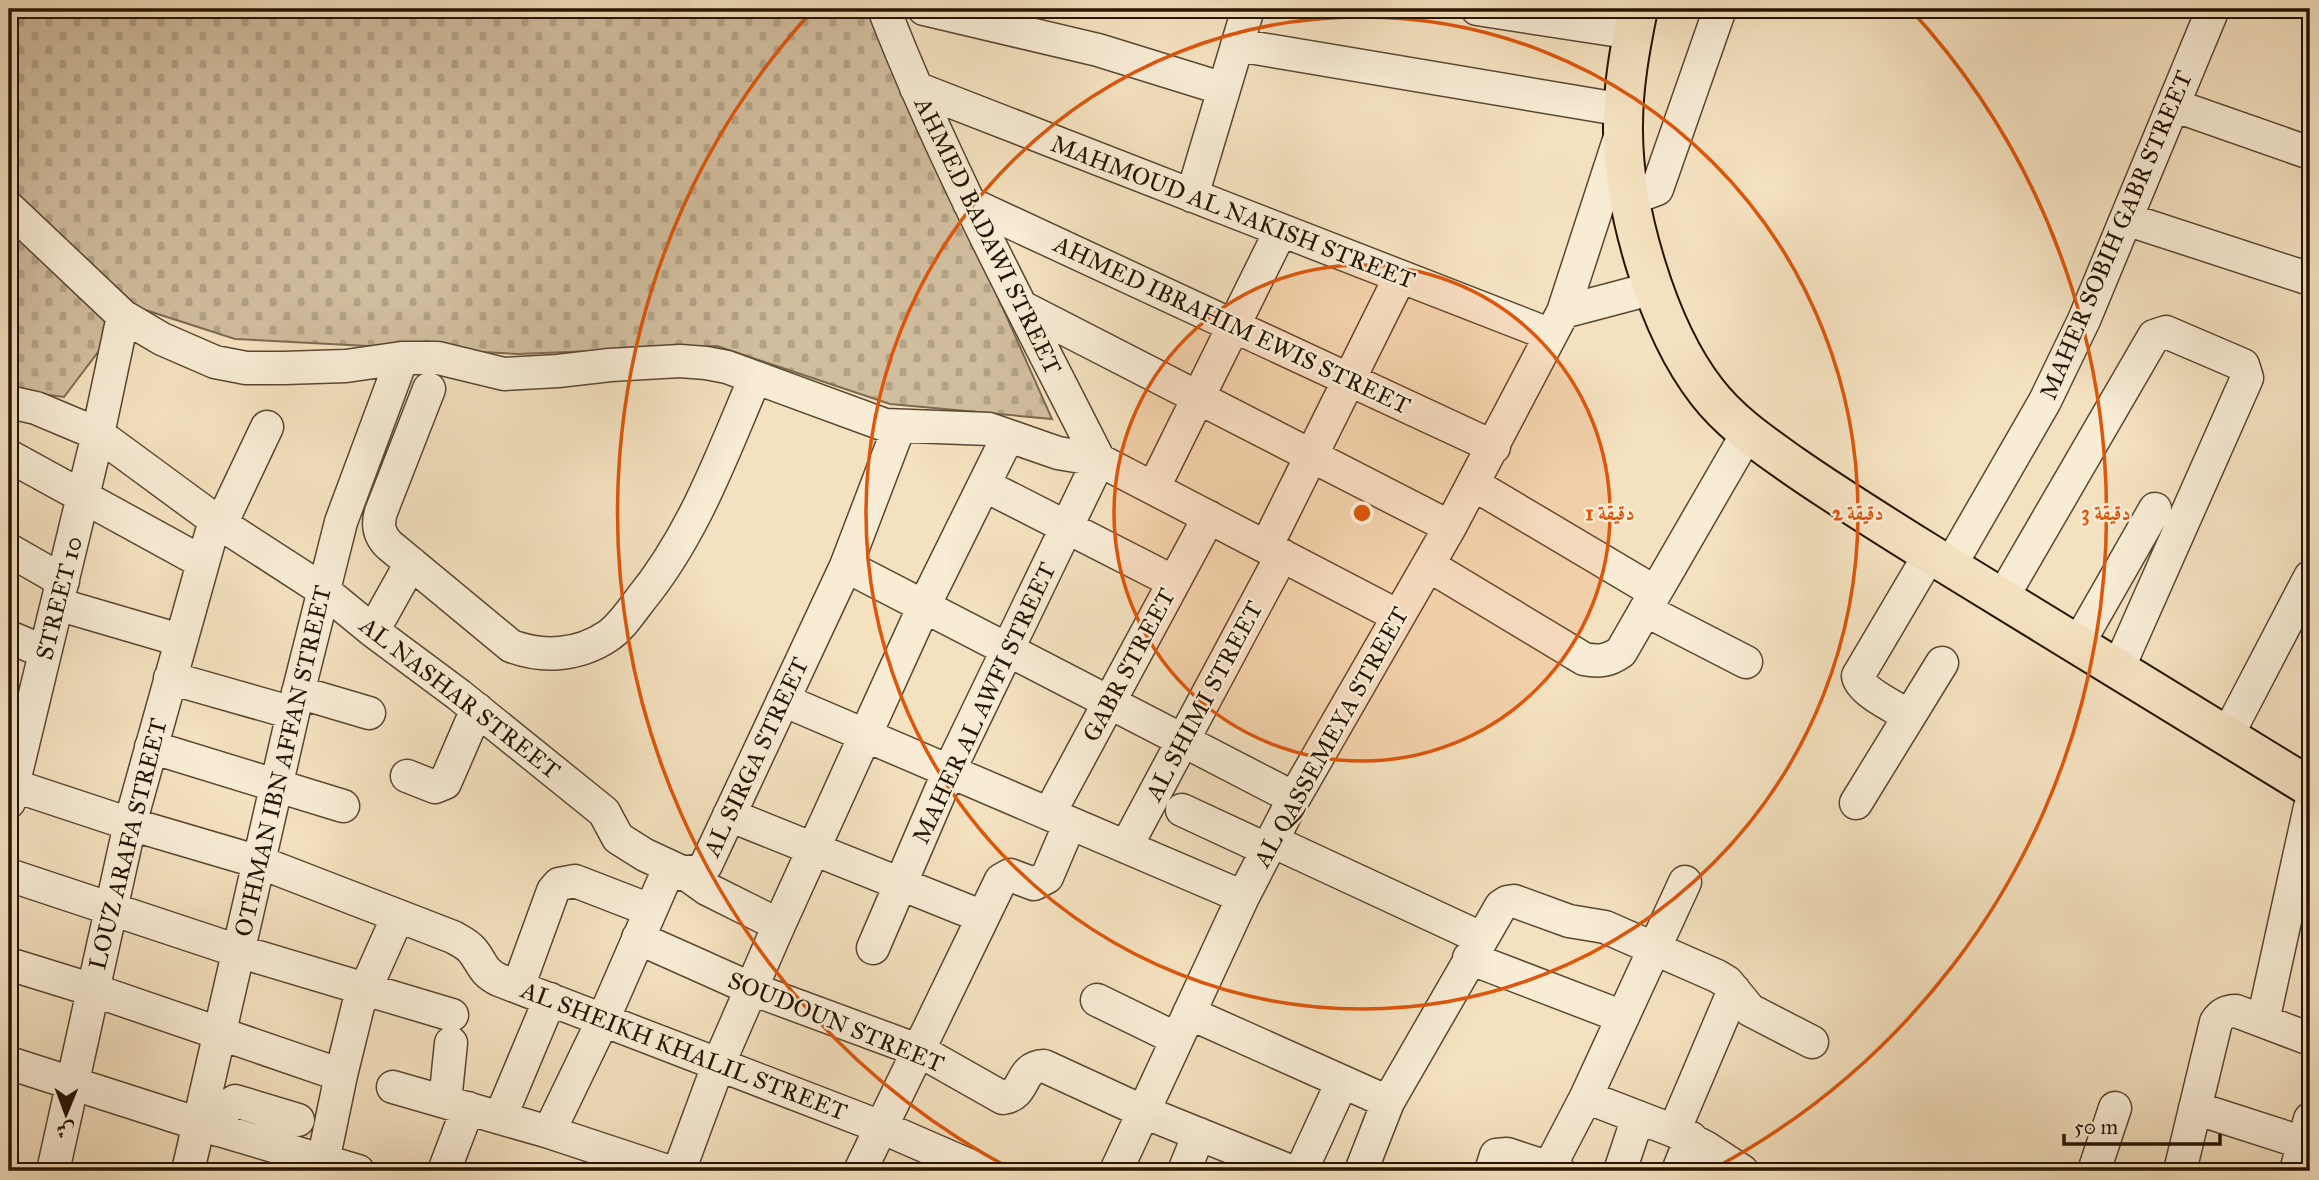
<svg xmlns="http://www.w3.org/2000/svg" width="2319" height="1180" font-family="'IM FELL Great Primer',Amiri,serif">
  <defs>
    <pattern id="cemetery-stones" width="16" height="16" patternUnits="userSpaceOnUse" patternTransform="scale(1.75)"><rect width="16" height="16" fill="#d1be9f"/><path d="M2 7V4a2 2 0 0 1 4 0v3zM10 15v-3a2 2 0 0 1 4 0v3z" fill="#b3a287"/></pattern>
  </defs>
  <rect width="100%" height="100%" fill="#f4e1bf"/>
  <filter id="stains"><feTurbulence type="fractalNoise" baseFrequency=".00286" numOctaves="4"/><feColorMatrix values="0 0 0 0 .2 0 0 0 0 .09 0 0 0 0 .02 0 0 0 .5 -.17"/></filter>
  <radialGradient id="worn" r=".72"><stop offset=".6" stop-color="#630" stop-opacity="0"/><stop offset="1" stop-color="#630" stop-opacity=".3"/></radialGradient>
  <path fill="url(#cemetery-stones)" stroke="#7c6950" stroke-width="2" d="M9,9h861l182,410 -162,-15 -173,-58 -199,8 -283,-15 -102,-33 -69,91 -55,-7z"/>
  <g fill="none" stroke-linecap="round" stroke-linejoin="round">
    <defs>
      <path id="minor" d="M884,9c60,155 140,302 215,451
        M924,9l174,41 126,39
        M1477,9l156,24
        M1237,45l387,65
        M916,88l635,247
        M2173,105l137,48
        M1192,196l56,-187
        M1630,199l27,-10 63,-180
        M969,203l525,244
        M9,208l114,108 39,23 53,23 31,6h38l62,-2 56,-8h36l66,16 54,-3 52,-6 70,-4 26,2 21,4 158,58 104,4 69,24 41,7 299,156
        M2126,219l184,60
        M1022,307l428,220
        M1563,312l91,-24
        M429,389l-48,123c-4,13 -2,23 8,33l122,101c32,12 67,10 97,-10 13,-9 22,-23 32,-36 54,-66 82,-145 115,-222
        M9,402l27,6 62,26 117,86 108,70 50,41 86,64 145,117 14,26 27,17 41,19 21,15 72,36
        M9,456l193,106
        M1473,484l182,108
        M984,485l190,97
        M1154,487l127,-257
        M221,524l46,-97
        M1266,547l134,-270
        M9,550l54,31
        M1428,565l156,94c15,3 24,2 37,-7l126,-218
        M846,566l448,232
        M1950,566l95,-165 39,-81 129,-311
        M2002,598l152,-262 12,-4 77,33 4,13 -129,291
        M57,604l123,36
        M1645,610l101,52
        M373,631l38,-68
        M9,637l36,15
        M2078,644l77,-135
        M170,678l123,35
        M298,692l71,21
        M783,700l460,197
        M1909,716c-14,-9 -48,-24 -51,-40l72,-122
        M2227,736l83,-159
        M151,747l192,59
        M407,776l28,11 10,-4 32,-74
        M9,784l121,40 129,38 194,75c7,4 14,7 19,13 11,13 9,21 27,30l382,147 101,44
        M9,802l89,-368 25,-118
        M1856,803l86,-140
        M1182,810l86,40
        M1049,814l160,-297
        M729,815l254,102
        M1272,841l209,97
        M1126,847l156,-292
        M9,875l229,76 214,64
        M638,938l114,51 168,62 83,47c24,-3 15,-31 41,-32l100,46 146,59
        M873,948l76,-177 150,-311
        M1469,958l154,59
        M9,964l84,26 248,85
        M518,987l35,-96 6,-7 16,-3 75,29
        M1097,1000l80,39
        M1189,1013l199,89
        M2263,1021l47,-214
        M9,1063l190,61 159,47
        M393,1087l156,45 118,39
        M1586,1097l88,34 31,16 37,24
        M445,1102l6,-59
        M2195,1108l115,37
        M500,1118l50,-119
        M218,1130l7,-22 10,-7 63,19
        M1674,1131l60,-141
        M549,1132l54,-112 61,-140 5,-5 32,-5 5,-5 140,-299 53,-139
        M1549,1168l37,-71 99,-215
        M53,1171l77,-347 85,-304
        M188,1171l105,-458 48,-191 61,-164
        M321,1171l20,-96 17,-69 40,-90
        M444,1171l24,-63
        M679,1171l40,-108 60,-138 145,-319 84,-170
        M860,1171l141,-291 9,-5 24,9 13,-7 23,-54
        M1116,1171l127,-274 51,-99 156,-271 113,-215 57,-175
        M1184,1171l15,-37
        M1301,1171l41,-89
        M1361,1171l27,-69 113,-196 6,-4 7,-1 55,20 36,6 112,49 10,6 23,28 62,32
        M1491,1171l5,-16 11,-1 52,17
        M1620,1171l18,-54
        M1678,1171l13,-33
        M2094,1171l21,-63
        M2180,1171l36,-149c5,-8 10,-11 20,-11l74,28
        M2296,1171l14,-52"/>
      <path id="major" d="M1638,9c-8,39 -15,77 -15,117 -1,81 34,202 84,266 23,30 54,51 85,73 43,30 88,58 133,86 128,79 257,157 385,236"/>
    </defs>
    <use href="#minor" stroke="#5a4730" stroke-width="35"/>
    <use href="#major" stroke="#261400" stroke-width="42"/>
    <use href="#minor" stroke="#f8ecd5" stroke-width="32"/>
    <use href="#major" stroke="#f4e1bf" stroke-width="38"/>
  </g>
  <circle cx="1362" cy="513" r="248" fill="#de560b" fill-opacity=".12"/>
  <g fill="none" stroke="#de560b" stroke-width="3.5">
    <circle cx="1362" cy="513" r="248"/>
    <circle cx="1362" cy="513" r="496"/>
    <path d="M1013 1170A744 744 0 0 1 813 10M1911 10A744 744 0 0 1 1711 1170"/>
  </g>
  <g text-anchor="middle" stroke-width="5" stroke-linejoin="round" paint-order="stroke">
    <g font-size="24" fill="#261400" stroke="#f8ecd5">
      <text transform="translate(1233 212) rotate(21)" y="8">MAHMOUD AL NAKISH STREET</text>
      <text transform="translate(2116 235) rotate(-67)" y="8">MAHER SOBIH GABR STREET</text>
      <text transform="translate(988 236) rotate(64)" y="8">AHMED BADAWI STREET</text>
      <text transform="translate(1232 325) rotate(25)" y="8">AHMED IBRAHIM EWIS STREET</text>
      <text transform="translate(59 598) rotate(-76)" y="8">STREET 10</text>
      <text transform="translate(1129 665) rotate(-62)" y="8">GABR STREET</text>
      <text transform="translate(460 698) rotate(38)" y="8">AL NASHAR STREET</text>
      <text transform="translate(1204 701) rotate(-62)" y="8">AL SHIMI STREET</text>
      <text transform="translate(984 703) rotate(-65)" y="8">MAHER AL AWFI STREET</text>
      <text transform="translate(1331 737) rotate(-61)" y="8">AL QASSEMEYA STREET</text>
      <text transform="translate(756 757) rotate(-65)" y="8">AL SIRGA STREET</text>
      <text transform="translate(283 761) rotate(-77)" y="8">OTHMAN IBN AFFAN STREET</text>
      <text transform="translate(128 844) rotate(-76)" y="8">LOUZ ARAFA STREET</text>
      <text transform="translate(836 1022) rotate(22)" y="8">SOUDOUN STREET</text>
      <text transform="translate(684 1051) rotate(21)" y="8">AL SHEIKH KHALIL STREET</text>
    </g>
  </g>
  <circle cx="1362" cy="513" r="10" fill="#de560b" stroke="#f8ecd5" stroke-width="3.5"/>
  <g font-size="21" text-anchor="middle" font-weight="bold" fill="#de560b" stroke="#f8ecd5" stroke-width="5" stroke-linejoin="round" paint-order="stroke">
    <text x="1610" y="520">1 دقيقة</text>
    <text x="1858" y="520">2 دقيقة</text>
    <text x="2106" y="520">3 دقيقة</text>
  </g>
  <rect width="2319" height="1180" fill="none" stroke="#f4e1bf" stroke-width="35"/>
  <rect x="10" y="10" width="2298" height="1159" fill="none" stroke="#261400" stroke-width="3.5"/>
  <rect x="18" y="18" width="2284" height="1145" fill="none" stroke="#261400" stroke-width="2"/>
  <g transform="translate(66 1114) rotate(181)" stroke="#f8ecd5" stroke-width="5" paint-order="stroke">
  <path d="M0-5L12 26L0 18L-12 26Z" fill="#261400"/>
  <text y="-10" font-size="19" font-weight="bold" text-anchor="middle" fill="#261400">ش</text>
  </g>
  <path d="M2064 1134v10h156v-10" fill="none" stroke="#261400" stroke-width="3.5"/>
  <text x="2074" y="1134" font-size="21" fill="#261400" stroke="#f8ecd5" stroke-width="5" paint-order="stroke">50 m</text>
  <rect width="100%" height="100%" filter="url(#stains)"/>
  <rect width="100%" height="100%" fill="url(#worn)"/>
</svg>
